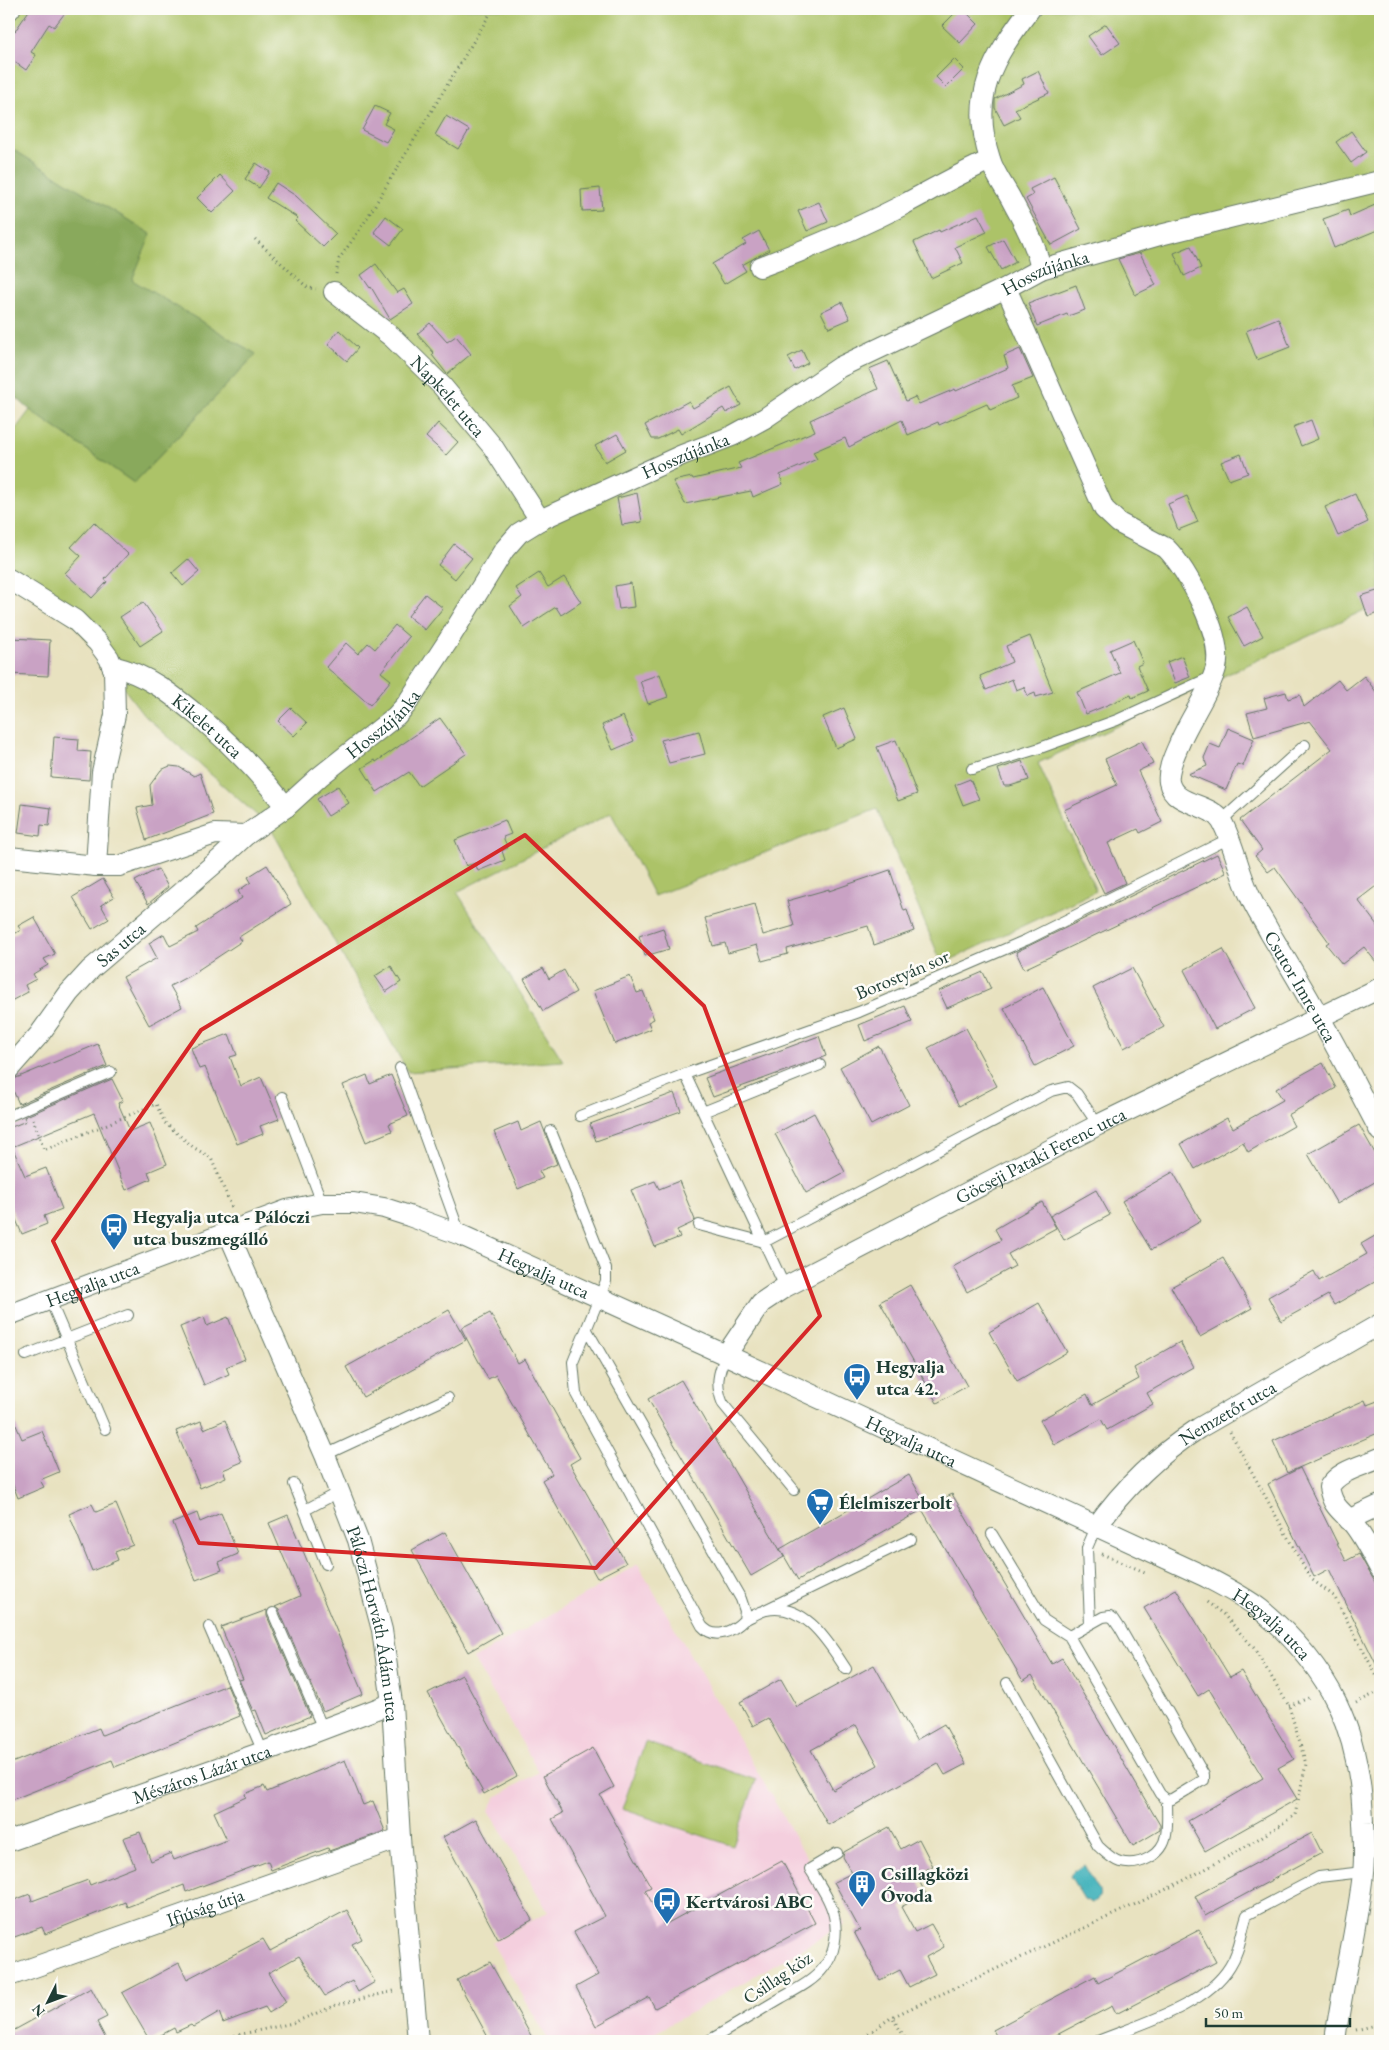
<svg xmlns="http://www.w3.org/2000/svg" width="1389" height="2050" font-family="'EB Garamond',serif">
  <rect width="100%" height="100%" fill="#fdfcf7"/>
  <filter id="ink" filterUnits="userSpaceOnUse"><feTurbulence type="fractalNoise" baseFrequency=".02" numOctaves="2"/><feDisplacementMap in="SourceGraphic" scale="10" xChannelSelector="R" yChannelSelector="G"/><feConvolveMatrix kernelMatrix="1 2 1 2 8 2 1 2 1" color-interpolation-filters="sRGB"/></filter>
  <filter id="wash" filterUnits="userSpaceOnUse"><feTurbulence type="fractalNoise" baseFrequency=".0096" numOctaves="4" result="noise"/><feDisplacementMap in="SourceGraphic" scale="20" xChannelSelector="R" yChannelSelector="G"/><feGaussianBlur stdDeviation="1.12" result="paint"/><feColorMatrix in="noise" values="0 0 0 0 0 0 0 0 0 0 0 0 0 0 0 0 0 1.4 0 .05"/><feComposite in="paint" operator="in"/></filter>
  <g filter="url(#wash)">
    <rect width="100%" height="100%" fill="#e8e2c0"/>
    <path fill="#f4cfde" d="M638,1564l207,360 -204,117h-92l-57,-98 56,-31 -59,-102 7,-13 43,-25 -66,-113z"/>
    <path fill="#acc368" stroke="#66804e" d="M9,9h1371v612l-7,-15 -335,157 58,128 -154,73 -65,-155 -223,87 -43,-83 -154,79 106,169 -155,11 -138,-245 -126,-112 -68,-89 -67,-50v-138l21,-28 104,73 122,-129 -125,-74 20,-46 -142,-87z
      M645,1742l111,38 -23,66 -111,-37z"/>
    <path fill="#89a95c" stroke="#547348" d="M9,147l142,87 -19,46 124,74 -122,129 -104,-73 -21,-19z"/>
    <path fill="#42b2bb" stroke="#307878" d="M1084,1865l16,27 -1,5 -7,6 -8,-4 -14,-23 3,-4z"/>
    <g id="blocks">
      <path fill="#c9a2c4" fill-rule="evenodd" d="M30,9h38l-14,18 -5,-3 -18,28 5,3 -10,15 -17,-12v-18z
        M959,9h4l15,15 -18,19 -18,-17z
        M1106,24l14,19 -18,12 -14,-19z
        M954,59l10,10 -18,18 -10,-10z
        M1038,71l11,22 -34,16 5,8 -16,8 -9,-17v-9l29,-15 -2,-5z
        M375,106l15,7 -6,11 10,5 -8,13 -24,-12z
        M446,116l23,14 -11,19 -23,-14z
        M1351,131l15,21 -15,11 -15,-21z
        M256,163l14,9 -11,16 -14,-9z
        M220,175l15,16 -23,22 -15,-15z
        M1054,177l27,52 -30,16 -25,-46 7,-4 -3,-6z
        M276,183l20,13 40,38 -13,13 -28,-26 3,-3 -32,-20z
        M600,188l2,22 -20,1 -1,-21z
        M819,202l9,20 -21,9 -9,-20z
        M1375,205l5,13v11l-46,19 -11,-29 25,-9 2,6z
        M978,215l9,17 -32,15 8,16 -32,15 -17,-36 25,-12 1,2z
        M386,216l17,13 -12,16 -17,-13z
        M759,231l10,19 -27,15 4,6 -22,13 -12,-20 34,-20 -3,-4z
        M1003,239l13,23 -15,8 -13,-23z
        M1191,246l10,22 -17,8 -10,-23z
        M1140,253l16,32 -21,10 -17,-36z
        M376,264l21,29 7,-4 9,15 -23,15 -19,-32 -1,1 -9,-13z
        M1076,285l9,25 -17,6 -1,-2 -30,12 -9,-23z
        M842,302l8,17 -21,9 -8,-16z
        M1278,318l12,29 -33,13 -11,-29z
        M430,323l17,19 9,-6 15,18 -24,20 -15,-19 2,-2 -17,-19z
        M339,330l19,18 -11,13 -19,-17z
        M1020,349l13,29 -21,8 5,12 -27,12 -3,-6 -48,21 -1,-3 -30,13 -6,-15 -53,27 -4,-9 -32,14 4,7 -37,16 3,9 -30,13 -2,-6 -66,13 -12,-23 19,-4 1,2 48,-11 -3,-5 77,-32 -5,-11 68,-31 -9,-20 19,-8 18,40 9,-4 4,7 36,-15 1,2 52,-23 -4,-12z
        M802,350l6,13 -13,7 -7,-13z
        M731,387l10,18 -15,8 -3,-5 -42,26 -3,-5 -20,10h-6l-7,-14 44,-24 4,7z
        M1311,420l7,19 -17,7 -8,-19z
        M438,423l20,19 -12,13 -20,-18z
        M617,434l9,16 -21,12 -10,-16z
        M1241,454l7,19 -19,7 -8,-18z
        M637,493l5,29 -20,3 -5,-27z
        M1355,494l13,28 -30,14 -13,-29z
        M1187,496l11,26 -20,8 -10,-26z
        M94,522l34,32 -23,25 2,3 -15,16 -27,-25 16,-17 -10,-9z
        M454,544l18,14 -17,21 -17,-14z
        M188,559l11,13 -16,14 -11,-13z
        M539,573l9,14 16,-10 17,25 -20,13 -5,-8 -32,21 -14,-22 12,-9 -6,-9z
        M631,583l3,24 -15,2 -4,-23z
        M1380,590v22l-12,5 -7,-21z
        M425,594l18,14 -18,22 -17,-14z
        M143,602l20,29 -23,15 -20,-29z
        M1247,607l16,29 -19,10 -16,-29z
        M395,625l14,12 -28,35 10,8 -21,25 -44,-38 20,-24 12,11 10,-11 7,6z
        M1030,636l23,56 -17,5 -1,-4 -7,3 -4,-9 -8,3 -4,-11 -26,11 -6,-14 32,-14 -6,-16z
        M11,638l39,2 -2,36 -39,-2z
        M1133,640l10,23 -6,3 11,25 -16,7 -1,-3 -45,19 -9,-22 43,-19 -10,-23z
        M1182,656l8,21 -15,6 -8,-21z
        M660,674l8,23 -20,7 -8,-23z
        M1364,676l16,21v186l-22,17 22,29v38l-16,-20 -22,17 -16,-20 3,-2 -54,-75 -7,5 -13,-16 7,-6 -22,-30 92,-71 -22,-28 -56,16 -7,-24 20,-5 -3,-10 22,-6 2,7 12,-4 4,12 34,-27 8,10z
        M291,708l16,15 -13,13 -16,-15z
        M844,708l13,31 -21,9 -13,-31z
        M623,716l11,25 -21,9 -11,-25z
        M440,718l26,36 -47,32 -10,-14 -32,20 -15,-24 13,-8 1,2z
        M1228,728l26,11 -11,27 -6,-2 -11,26 -38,-16 19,-8 -3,-8 6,-14 10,4z
        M699,731l6,23 -36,9 -8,-23z
        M54,737l25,2 -1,12 13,1 -2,28 -38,-3z
        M896,740l21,54 -19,7 -21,-54z
        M1142,741l11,23 -15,7 24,51 -22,11 -2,-4 -30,14 17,40 -21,10 -40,-83 53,-25 -12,-26z
        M1022,761l7,19 -19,6h-6l-6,-17z
        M170,766l9,1 15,9 6,-3 13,41 -67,26 -9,-32 15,-3 -2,-20 11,-15z
        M970,779l9,20 -16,6 -8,-20z
        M338,786l11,17 -21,13 -11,-17z
        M22,804l29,4 -2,18 -8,-1 -1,11 -22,-3z
        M505,820l6,14 -8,3 5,11 -6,3 3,9 -27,11 -3,-8 -9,3 -11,-26z
        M1217,854l9,19 -202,96 -8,-17z
        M267,865l24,39 -52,33 3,4 -44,29v1l-28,15 12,21 -33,18 -26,-48 34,-19 -8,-15 15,-9 6,12 28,-14 -2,-4 46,-30 -4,-7 13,-9 -3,-5z
        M158,869l10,18 -20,17 -13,-23z
        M890,870l14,41 3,-1 7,21 -40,14 -6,-19 -81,23 1,5 -26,7 -5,-16 -29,8 -3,-10 -12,3 -8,-28 50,-14 8,31 31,-9 -7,-25 42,-12v2z
        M103,879l11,18 -13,8 8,14 -17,10 -19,-32z
        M34,917l21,37 -11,5 4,6 -15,9 3,5 -11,6 3,7 -19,10v-65l12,-7 -3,-4z
        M663,928l6,21 -24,7 -6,-20z
        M1223,949l32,59 -40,21 -31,-59z
        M391,966l10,16 -15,10 -11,-16z
        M543,968l6,11 15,-9 12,22 -33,19 -19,-32z
        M1132,968l32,59 -40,21 -31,-60z
        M983,972l8,17 -44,19 -8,-17z
        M630,976l7,17 6,-2 11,28 -6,3 3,7 -36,15 -22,-53z
        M1043,987l31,59 -39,20 -31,-58z
        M905,1006l7,16 -47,19 -6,-16z
        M966,1028l31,58 -38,20 -31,-58z
        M229,1034l8,21 -7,2 11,29 20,-9 18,42 -19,7 3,8 -26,10 -32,-77 -6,2 -8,-21z
        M819,1036l7,20 -113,41 -8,-19z
        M98,1044l9,22 -88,38 -10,-23z
        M879,1046l30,59 -38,20 -31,-58z
        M1323,1063l13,25 -48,27 6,11 -46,26 -5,-10 -48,27 -14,-25 46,-26 6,10 50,-28 -7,-11z
        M367,1075l3,9 21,-9 17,41 -19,8 3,7 -26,11 -23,-57z
        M112,1079l11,22 -5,2 12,28 20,-8 17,41 -19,8 3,7 -25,11 -32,-77 -82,34 13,29 21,-8 16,41 -18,7 3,8 -25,10 -13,-31v-75l17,-7 -2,-4z
        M674,1093l7,18 -85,30 -6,-17z
        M814,1113l31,59 -39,21 -31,-59z
        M518,1122l3,9 20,-9 16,42 -18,7 4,7 -25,11 -24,-57z
        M1359,1125l21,37v17l-43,25 -29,-50z
        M1173,1172l28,49 -50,29 -29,-49z
        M655,1181l4,8 20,-8 16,39 -3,3 -15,7 3,7 -25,10 -24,-57z
        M1096,1190l14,25 -46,25 -14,-24z
        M1042,1202l14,26 -48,26 7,12 -48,26 -14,-25 48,-27 -6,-11z
        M1380,1233v45l-6,-9 6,10 -46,26 -6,-10 -47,26 -13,-24 46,-26 5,10 48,-27 -6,-10z
        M1223,1258l29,50 -52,29 -29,-50z
        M910,1285l57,101 -30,17 -57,-101z
        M1039,1303l28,49 -50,29 -28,-49z
        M449,1310l17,30 -103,57 -17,-30z
        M490,1313l28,50 7,-4 55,99 -10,6 56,99 -29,15 -55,-98 10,-6 -56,-99 -8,4 -27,-51z
        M204,1317l3,9 21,-9 17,42 -19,8 3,7 -25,11 -24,-58z
        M1180,1342l13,25 -46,26 6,11 -46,26 -6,-11 -47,26 -14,-25 47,-26 5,11 47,-26 -5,-11z
        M681,1380l103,177 -33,19 -103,-177z
        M1365,1400l2,5 13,-5v32l-93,41 -14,-32z
        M9,1409l13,30 20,-8 17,41 -19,8 4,7 -26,11 -9,-23z
        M225,1420l17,42 -19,8 3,7 -26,11 -24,-57 25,-10 3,8z
        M1300,1468l46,93 13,-7 21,37v81l-51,-103 -15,8 -46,-93z
        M909,1475l18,32 -129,73 -18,-31z
        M952,1494l100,170 10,-6 98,167v5l-27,16 -101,-171 -9,6 -100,-170z
        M92,1504l4,8 20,-8 17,41 -18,7 3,8 -26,11 -23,-57z
        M197,1513l3,9 21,-9 17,41 -19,8 3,8 -26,10 -23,-57z
        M288,1515l75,179 -40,17 -44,-101 -4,-3 25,-11 -31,-73z
        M445,1532l56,101 -33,19 -56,-102z
        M1176,1589l54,88 11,-6 53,88 -16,9 19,31 -92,52 -17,-30 75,-43 -54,-89 -11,7 -54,-88z
        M267,1610v6l43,100 -44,19 -10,-25 -3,1 -14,-31 4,-1 -22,-52z
        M874,1665l42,75 28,-16 22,40 -21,11 -7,-12 -110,62 -60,-107 -15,8 -13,-24 41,-23 16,28zM856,1725l22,40 -45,25 -22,-40z
        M462,1675l55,101 -33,18 -56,-101z
        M227,1685l13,31 -125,51 -3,-7 -103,41v-37l90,-36 3,7z
        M593,1748l21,39 -14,8 51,92 -6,3 19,35 118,-64 33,62 -160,85 -6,-11 -53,29 -20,-39 22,-12 -24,-43 31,-16 -53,-97 11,-6 -20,-37z
        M345,1760l18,45 10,-4 12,30 -56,20 -1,-3 -57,22 -3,-9 -82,31 -2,-7 -57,22 -2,-5 -80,32 -3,-7 -33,12v-37l21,-8 2,7 56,-21 2,5 45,-18 -12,-29 17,-6 11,29 20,-8 3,7 53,-20 -13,-28 32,-15 -1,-3 19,-8 3,6z
        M476,1819l56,101 -34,19 -55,-102z
        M889,1827l12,22 18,-10 14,27 -17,9 10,19 -25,13 14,25 16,-8 13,23 -18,10 9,17 -26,13 -9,-17 -20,10 -26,-48 6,-2 -26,-48 18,-9 -9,-16 1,-5z
        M1312,1833l10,20 -117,63 -10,-20z
        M347,1910l15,29 -10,5 23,38 -17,10 -6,-11 -27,15 -26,-40 -31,17 18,29 -17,11 -4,-6 -42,16 -4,-11 -26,15 -2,-2 -15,7 -2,-4 -24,13 -28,-48 57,-30 8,16 76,-40 7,12z
        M1199,1930l17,32 -100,52 -4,-8 -67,35h-46l-6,-11 102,-54 3,7z
        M490,1962l44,79h-44l-33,-61z
        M91,1988l16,29 -10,5 10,19h-98v-8z"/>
    </g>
  </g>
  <g filter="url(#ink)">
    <use href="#blocks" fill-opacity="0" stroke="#657765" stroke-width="1"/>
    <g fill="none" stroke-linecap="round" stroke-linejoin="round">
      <defs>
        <path id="lane" d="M972,769l68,-21 77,-28 94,-43
          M1221,821l84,-76
          M400,1068l60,166
          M685,1074l100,213
          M282,1097l40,106
          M703,1112l117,-47
          M9,1116l102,-44
          M580,1116l105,-42 174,-62 167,-72 202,-101
          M551,1131l55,138v12l-33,81 3,32 126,232c13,15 31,5 42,-6l1,-9 -4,-12 -154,-269
          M699,1225l65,17 287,-151 17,-4 9,7 21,31
          M50,1300l55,129
          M26,1355l102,-40
          M726,1355c-8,18 -11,30 -3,49l71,86
          M325,1455l123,-57
          M294,1484l32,80
          M305,1510l34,-18
          M992,1534l52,86 25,16
          M765,1610l146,-71
          M273,1613l50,116
          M1110,1616l4,3 6,9 84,147v5l-4,2 -28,17 -5,1 -7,-6 -91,-158 34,-19z
          M744,1620c7,-3 15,-8 22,-10 39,-8 62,32 80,59
          M1090,1624l-3,-76 9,-21
          M209,1627l54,125
          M1007,1683l91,163c7,6 13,13 22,16 19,5 43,-7 46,-27 2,-11 1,-24 1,-35
          M708,2041c25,-14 49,-29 73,-43 14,-8 33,-17 43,-31 11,-13 14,-34 10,-51 -4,-17 -15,-32 -24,-47l27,-16
          M1098,2041c42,-17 108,-35 132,-75 10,-15 11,-34 17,-51l72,-38 44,-5"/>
        <g id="street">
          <path d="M1030,9c-37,49 -61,87 -40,150 4,14 14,27 21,40 13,25 24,42 30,70"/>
          <path d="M9,10l1,-1"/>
          <path d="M760,267c48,-18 96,-38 141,-61 30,-16 58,-32 89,-46"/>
          <path id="s1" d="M1006,288l98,221 15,14 47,25c22,22 58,89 50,120 -7,25 -26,50 -36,74 -5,12 -13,27 -11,40 5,25 42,20 53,40 12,22 17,51 28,74 5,13 14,25 20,37 15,25 30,50 44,75 24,40 44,82 66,123"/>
          <path id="s2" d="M334,292l58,45 50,49 51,61 47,73"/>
          <path d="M9,579l66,41 23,23 11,15 5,12 1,45 -13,57 -6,94"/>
          <path id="s3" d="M112,666c38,9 63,31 92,55 30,26 57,54 82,86"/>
          <path d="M9,857l87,9h23l96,-32 31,1"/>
          <path id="s4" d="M9,1069l30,-34 30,-42 22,-24 129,-110 26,-24 40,-28 33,-30 77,-61 10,-11 42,-64 56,-91 15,-17 21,-13 142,-65 50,-19 33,-18 75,-51 166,-79 35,-19 119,-34 220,-54"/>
          <path id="s5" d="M228,1232l97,223 33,85 24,90 10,73 8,135 18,203"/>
          <path id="s6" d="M9,1315l278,-105 35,-7h32l30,5 25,8 52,19 265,120 478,221c19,10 39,20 56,33 71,59 101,123 103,214 1,17 2,34 0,50 -6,56 -21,112 -28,168"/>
          <path id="s7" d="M726,1355l35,-52 24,-16 313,-162 282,-137"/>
          <path d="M1380,1458c-17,8 -41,12 -51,29 4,22 12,22 25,38 10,13 18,29 26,44"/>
          <path d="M1348,1520l32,-15"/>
          <path id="s8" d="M1096,1527c29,-41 62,-72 103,-99l181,-104"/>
          <path id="s9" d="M9,1841l254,-89 129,-49"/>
          <path id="s10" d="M9,1976l391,-138"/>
        </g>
      </defs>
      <use href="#lane" stroke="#657765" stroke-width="12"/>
      <use href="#street" stroke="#657765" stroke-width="22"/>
      <path stroke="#657765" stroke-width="3" stroke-dasharray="1 4" stroke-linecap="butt" d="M255,239l53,49 8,1
        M336,274l3,-15 22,-31 132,-219
        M33,1119l11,31 112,-46 9,19 28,24 18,11 22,52
        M1230,1432l80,146 24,18 46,86
        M1102,1554l45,19
        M1356,1703l24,-12
        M1289,1706l22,-9
        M1356,2030l24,-6
        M210,2041l83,-18 43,-18 58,-14
        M862,2041l3,-5 27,-19
        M907,2041l-15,-24c60,-28 120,-55 179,-83 77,-35 154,-71 224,-119l11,-51 -17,-58 -35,-58 -31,-34 -19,-14
        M1305,2041l11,-2"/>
      <use href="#lane" stroke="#fff" stroke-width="10"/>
      <use href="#street" stroke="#fff" stroke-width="20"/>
    </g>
  </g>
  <path fill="none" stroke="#d62828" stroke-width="4" stroke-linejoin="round" d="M525,835l179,171 116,310 -224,252 -397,-25 -146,-302 148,-211z"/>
  <defs>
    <symbol id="bus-pin" viewBox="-11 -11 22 30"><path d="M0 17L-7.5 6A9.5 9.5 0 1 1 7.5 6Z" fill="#1f6fb2" stroke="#fdfcf7"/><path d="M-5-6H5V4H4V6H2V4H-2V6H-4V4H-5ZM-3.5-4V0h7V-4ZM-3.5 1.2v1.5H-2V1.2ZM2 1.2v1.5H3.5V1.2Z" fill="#fff"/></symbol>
    <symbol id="supermarket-pin" viewBox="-11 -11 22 30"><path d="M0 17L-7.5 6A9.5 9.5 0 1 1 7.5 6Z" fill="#1f6fb2" stroke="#fdfcf7"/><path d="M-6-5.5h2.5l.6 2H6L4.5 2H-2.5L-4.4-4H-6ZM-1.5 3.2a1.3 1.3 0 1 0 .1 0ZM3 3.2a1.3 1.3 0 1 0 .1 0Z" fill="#fff"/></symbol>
    <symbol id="building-pin" viewBox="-11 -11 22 30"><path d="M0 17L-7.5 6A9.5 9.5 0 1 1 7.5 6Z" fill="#1f6fb2" stroke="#fdfcf7"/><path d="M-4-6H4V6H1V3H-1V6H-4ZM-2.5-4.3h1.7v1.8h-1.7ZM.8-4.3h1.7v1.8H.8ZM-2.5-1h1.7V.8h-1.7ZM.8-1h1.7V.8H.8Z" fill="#fff"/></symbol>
  </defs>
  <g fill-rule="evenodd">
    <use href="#bus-pin" x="98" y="1211" width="32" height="43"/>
    <use href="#bus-pin" x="841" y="1361" width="32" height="43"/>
    <use href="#supermarket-pin" x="804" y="1486" width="32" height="43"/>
    <use href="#building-pin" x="846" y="1868" width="32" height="43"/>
    <use href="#bus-pin" x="651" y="1885" width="32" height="43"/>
  </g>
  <g text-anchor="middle" stroke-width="5" stroke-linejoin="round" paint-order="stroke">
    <g font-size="19" fill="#1f3d34" stroke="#fdfcf7">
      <text dy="7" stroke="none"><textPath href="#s4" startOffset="1336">Hosszújánka</textPath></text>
      <text dy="7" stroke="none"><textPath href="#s2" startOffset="155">Napkelet utca</textPath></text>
      <text dy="7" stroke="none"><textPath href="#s4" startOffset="931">Hosszújánka</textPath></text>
      <text dy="7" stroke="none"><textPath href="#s4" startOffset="511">Hosszújánka</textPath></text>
      <text dy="7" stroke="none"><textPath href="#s3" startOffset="114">Kikelet utca</textPath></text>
      <text dy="7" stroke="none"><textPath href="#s4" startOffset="168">Sas utca</textPath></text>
      <text transform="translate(902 974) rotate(-23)" y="7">Borostyán sor</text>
      <text dy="7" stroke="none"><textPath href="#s1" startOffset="825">Csutor Imre utca</textPath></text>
      <text dy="7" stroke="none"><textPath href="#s7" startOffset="379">Göcseji Pataki Ferenc utca</textPath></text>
      <text dy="7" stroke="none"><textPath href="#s6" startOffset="568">Hegyalja utca</textPath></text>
      <text dy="7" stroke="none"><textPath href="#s6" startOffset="89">Hegyalja utca</textPath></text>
      <text dy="7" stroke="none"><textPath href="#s8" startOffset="176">Nemzetőr utca</textPath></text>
      <text dy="7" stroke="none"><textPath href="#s6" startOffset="972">Hegyalja utca</textPath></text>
      <text dy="7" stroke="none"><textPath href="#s5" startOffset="420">Pálóczi Horváth Ádám utca</textPath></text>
      <text dy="7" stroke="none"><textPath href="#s6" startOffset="1378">Hegyalja utca</textPath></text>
      <text dy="7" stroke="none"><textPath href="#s9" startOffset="204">Mészáros Lázár utca</textPath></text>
      <text dy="7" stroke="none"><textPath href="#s10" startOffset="208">Ifjúság útja</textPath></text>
      <text transform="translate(777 1977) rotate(-34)" y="7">Csillag köz</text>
    </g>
    <g font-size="19" font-weight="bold" fill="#1f3d34" stroke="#fdfcf7" text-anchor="start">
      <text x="133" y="1223">Hegyalja utca - Pálóczi<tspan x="133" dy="22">utca buszmegálló</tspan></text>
      <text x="876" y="1373">Hegyalja<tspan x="876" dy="22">utca 42.</tspan></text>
      <text x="839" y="1509">Élelmiszerbolt</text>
      <text x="881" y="1880">Csillagközi<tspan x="881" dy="22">Óvoda</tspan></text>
      <text x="686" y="1908">Kertvárosi ABC</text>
    </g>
  </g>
  <rect width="1389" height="2050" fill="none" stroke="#fdfcf7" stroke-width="30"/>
  <g transform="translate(48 2002) rotate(228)" stroke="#fdfcf7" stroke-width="4" paint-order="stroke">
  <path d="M0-4L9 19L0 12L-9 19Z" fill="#1f3d34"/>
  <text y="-8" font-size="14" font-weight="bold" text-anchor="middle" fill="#1f3d34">N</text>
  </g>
  <path d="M1206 2018v8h144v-8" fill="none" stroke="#1f3d34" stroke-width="2.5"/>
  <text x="1214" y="2018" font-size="15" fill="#1f3d34" stroke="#fdfcf7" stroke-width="4" paint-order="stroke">50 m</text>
</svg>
